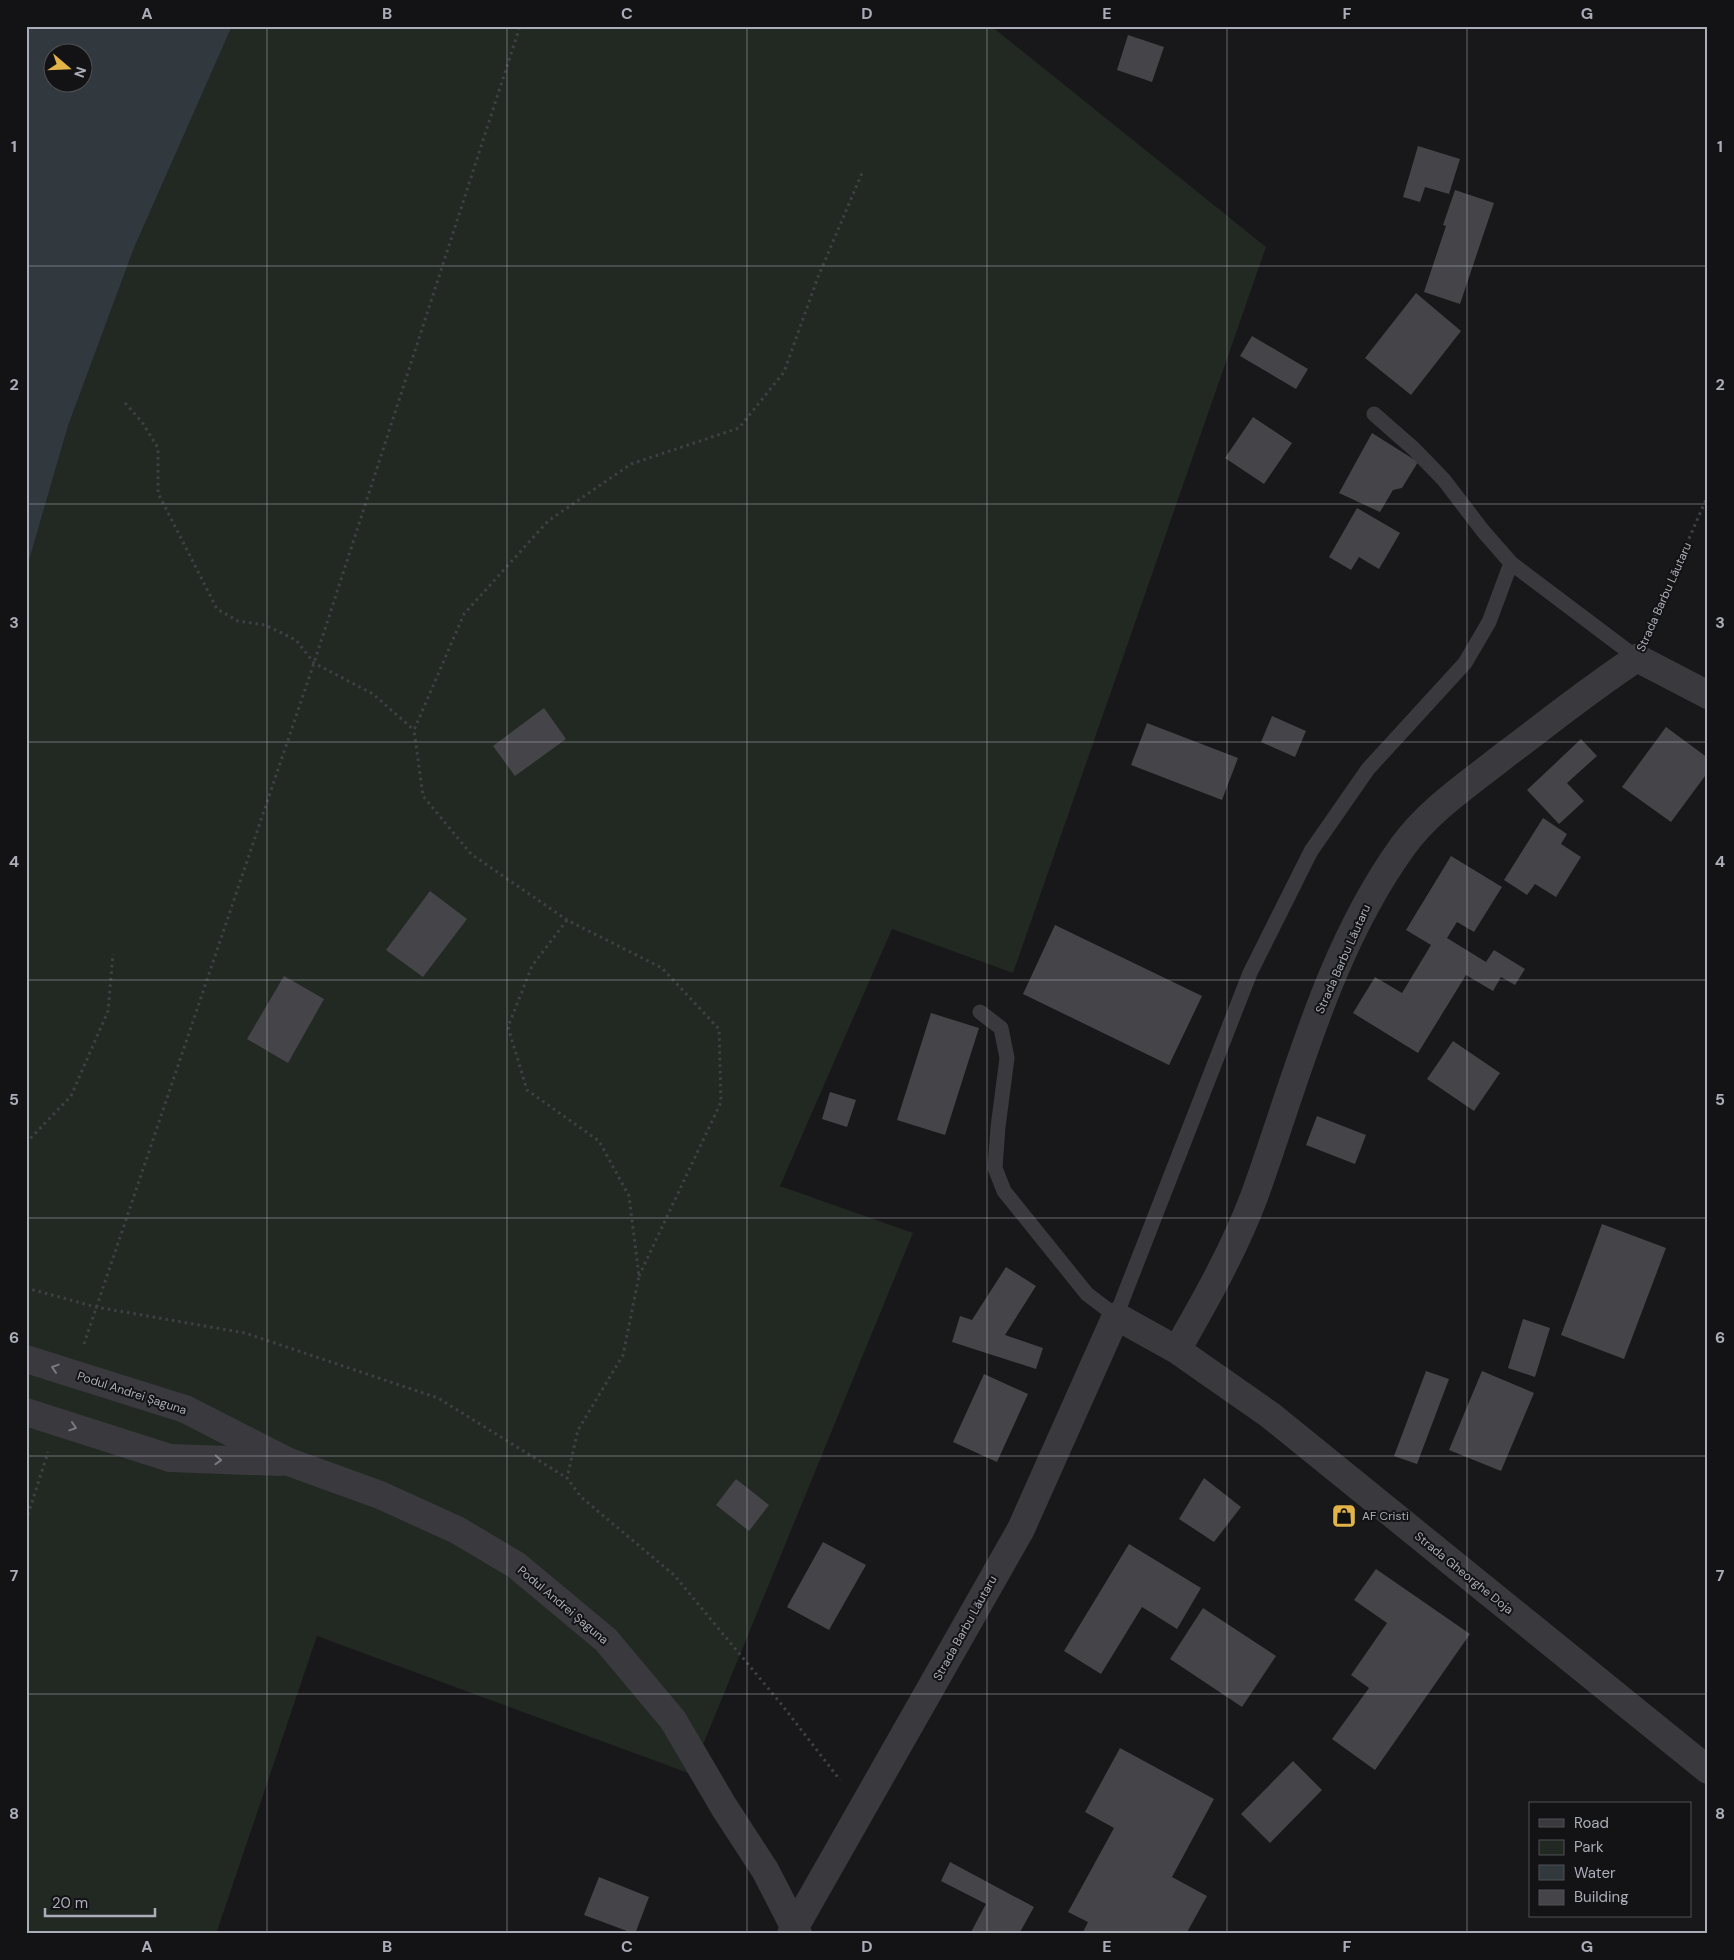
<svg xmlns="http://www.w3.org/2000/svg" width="1734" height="1960" font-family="'DM Sans',sans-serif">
  <rect width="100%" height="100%" fill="#181719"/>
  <path fill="#222923" d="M232,26h759l275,221 -253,726 -121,-44 -112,257 133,47 -222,541 -374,-138 -101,298h-190v-1363l42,-145 66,-178z"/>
  <path fill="#31383e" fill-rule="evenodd" d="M26,26h206l-98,222 -66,178 -42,145zM52,52h30v30h-30z"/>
  <path fill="#454549" d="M1128,35l36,12 -12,35 -35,-12z
    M1418,146l42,13 -11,35 -24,-7 -5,15 -17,-5z
    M1455,190l39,13 -34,101 -36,-12 22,-66 -3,-1z
    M1416,293l45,38 -50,64 -46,-37z
    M1252,336l56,33 -12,20 -56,-33z
    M1253,417l39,26 -28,41 -39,-26z
    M1372,433l46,29 -16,26 -9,2 -13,22 -41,-19z
    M1357,508l43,25 -21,36 -20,-12 -8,13 -22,-13z
    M544,708l22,31 -51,37 -22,-30z
    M1272,716l34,15 -11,26 -34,-15z
    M1147,723l91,35 -16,42 -91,-35z
    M1666,727l42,31v14l-37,50 -49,-35z
    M1581,739l16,17 -30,27 17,18 -25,23 -32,-34z
    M1543,818l24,16 -6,10 20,13 -25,40 -21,-13 -8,11 -23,-15z
    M1451,856l51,31 -28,45 -17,-10 -10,16 39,24 8,-12 31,19 -10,16 -14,-8 -8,14 -27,-16 -48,78 -65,-40 22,-36 27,16 29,-48 -25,-15z
    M430,891l37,28 -44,58 -37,-27z
    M1055,925l147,71 -33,69 -146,-71z
    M284,976l40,23 -36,64 -41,-24z
    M931,1013l48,15 -34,107 -48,-15z
    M1453,1041l47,32 -26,38 -47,-32z
    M830,1092l26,8 -9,27 -25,-8z
    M1317,1116l49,19 -11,29 -49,-19z
    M1602,1224l64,24 -42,111 -63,-24z
    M1006,1267l30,19 -31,49 38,13 -7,21 -84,-27 8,-26 12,4z
    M1523,1319l27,9 -15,49 -27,-9z
    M1426,1371l23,8 -32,85 -23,-8z
    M1482,1371l52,22 -33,78 -52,-21z
    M984,1374l44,20 -31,68 -44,-20z
    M1204,1478l37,29 -27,35 -35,-23z
    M736,1479l33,26 -20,26 -33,-26z
    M823,1542l43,23 -37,65 -42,-23z
    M1129,1544l72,44 -24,41 -35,-22 -41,67 -37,-23z
    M1376,1569l94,65 -95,136 -43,-31 37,-51 -18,-13 36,-52 -33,-23z
    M1203,1608l73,48 -34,51 -72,-48z
    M1120,1748l94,51 -42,78 35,19 -21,38h-104l6,-12 -20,-10 46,-84 -29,-16z
    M1293,1761l29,29 -52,53 -29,-29z
    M950,1862l84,45 -15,27h-49l16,-30 -45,-23z
    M599,1877l50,20 -14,37 -51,-19z"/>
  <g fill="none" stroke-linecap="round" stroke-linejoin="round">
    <path stroke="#3f4045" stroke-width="3" stroke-dasharray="2.5 4" stroke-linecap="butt" d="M125,403l17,19 16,26v45l59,116 21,12 27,4 31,15 18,23 59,31 41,36
      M1650,628l58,-133
      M567,920l-35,46 -24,61 19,63 72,51 30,55 10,80 -16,79 -45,75 -11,48 14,19 93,78 108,130 58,75
      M26,1143l45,-47 37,-85 5,-57
      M639,1276l82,-174 -2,-73 -57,-61 -95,-48 -96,-66 -48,-58 -9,-66 50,-116 84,-93 83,-57 108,-36 45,-56 34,-95 44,-104
      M26,1288l70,19 149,26 193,65 129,80
      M84,1344l230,-681 206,-637
      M26,1521l22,-69"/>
    <path stroke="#39393e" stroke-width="15" d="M1374,414l40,35 30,31 39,51 28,32 126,95
      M980,1012l21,16 6,30 -9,69 -3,41 9,23 83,103 29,22 134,-343 61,-122 57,-82 97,-106 24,-41 22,-59"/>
    <path stroke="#39393e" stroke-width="28" d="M1177,1350c28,-49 57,-100 77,-153 43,-119 74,-247 149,-351 27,-37 67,-63 102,-91 44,-33 86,-67 132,-97l71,37
      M791,1934l230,-405 95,-213 61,34 93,65 438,355"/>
    <path stroke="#39393e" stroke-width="28" d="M185,1409l104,53 91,33 77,35 59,35 90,75 67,80 51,87 41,63 33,64
      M170,1458l110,4"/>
    <path stroke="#39393e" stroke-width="28" d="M26,1359l159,50
      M26,1412l144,46"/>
  </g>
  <defs><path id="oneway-chevron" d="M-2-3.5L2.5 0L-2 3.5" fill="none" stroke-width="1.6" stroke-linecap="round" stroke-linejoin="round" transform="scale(1.25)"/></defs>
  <g stroke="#787981">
    <use href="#oneway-chevron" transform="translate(55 1368) rotate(-162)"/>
    <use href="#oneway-chevron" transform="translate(73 1427) rotate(18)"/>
    <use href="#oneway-chevron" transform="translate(218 1460) rotate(2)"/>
  </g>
  <path fill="none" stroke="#abaeb8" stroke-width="1" stroke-opacity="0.55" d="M267,26v1908M507,26v1908M747,26v1908M987,26v1908M1227,26v1908M1467,26v1908M26,266h1682M26,504h1682M26,742h1682M26,980h1682M26,1218h1682M26,1456h1682M26,1694h1682"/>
  <defs>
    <symbol id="shop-square" viewBox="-11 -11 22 22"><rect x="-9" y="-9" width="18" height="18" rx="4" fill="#e2b347" stroke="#131214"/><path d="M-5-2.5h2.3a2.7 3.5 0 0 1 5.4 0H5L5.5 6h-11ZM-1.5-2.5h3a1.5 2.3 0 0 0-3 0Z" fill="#111"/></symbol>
  </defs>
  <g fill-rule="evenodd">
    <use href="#shop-square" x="1330" y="1502" width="28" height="28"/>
  </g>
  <g text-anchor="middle" stroke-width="4" stroke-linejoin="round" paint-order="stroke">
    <g font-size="12" fill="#abaeb8" stroke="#131214">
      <text transform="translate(1664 597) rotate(-66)" y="4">Strada Barbu Lăutaru</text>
      <text transform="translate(1343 959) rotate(-66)" y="4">Strada Barbu Lăutaru</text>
      <text transform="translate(132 1393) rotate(18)" y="4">Podul Andrei Șaguna</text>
      <text transform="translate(1464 1573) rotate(39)" y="4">Strada Gheorghe Doja</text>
      <text transform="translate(563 1605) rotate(40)" y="4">Podul Andrei Șaguna</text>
      <text transform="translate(965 1628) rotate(-61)" y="4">Strada Barbu Lăutaru</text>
    </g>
    <g font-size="12" fill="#abaeb8" stroke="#131214" text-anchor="start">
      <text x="1362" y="1520">AF Cristi</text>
    </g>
  </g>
  <rect width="1734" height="1960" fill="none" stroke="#131214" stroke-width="55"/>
  <rect x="1529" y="1802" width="162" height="115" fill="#131214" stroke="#505056"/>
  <rect x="1539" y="1819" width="25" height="8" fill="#39393e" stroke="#505056"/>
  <text x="1574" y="1828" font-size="15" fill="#abaeb8">Road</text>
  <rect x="1539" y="1840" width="25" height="15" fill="#222923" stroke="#505056"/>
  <text x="1574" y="1852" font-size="15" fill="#abaeb8">Park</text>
  <rect x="1539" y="1865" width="25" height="15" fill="#31383e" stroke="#505056"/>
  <text x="1574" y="1878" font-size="15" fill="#abaeb8">Water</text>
  <rect x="1539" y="1890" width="25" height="15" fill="#454549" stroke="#505056"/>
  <text x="1574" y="1902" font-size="15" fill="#abaeb8">Building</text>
  <g transform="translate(68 68) rotate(109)"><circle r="24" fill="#131214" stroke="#505056"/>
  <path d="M0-4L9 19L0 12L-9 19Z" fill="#e2b347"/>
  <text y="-8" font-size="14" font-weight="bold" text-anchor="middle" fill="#abaeb8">N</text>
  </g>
  <path d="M45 1908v8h110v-8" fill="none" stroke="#abaeb8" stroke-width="2.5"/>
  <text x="52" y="1908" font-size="15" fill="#abaeb8" stroke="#131214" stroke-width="4" paint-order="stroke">20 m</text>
  <rect x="28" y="28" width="1678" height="1904" fill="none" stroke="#abaeb8" stroke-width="2"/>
  <g font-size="16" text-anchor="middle" font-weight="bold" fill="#abaeb8">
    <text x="147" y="19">A</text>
    <text x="387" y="19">B</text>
    <text x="627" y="19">C</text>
    <text x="867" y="19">D</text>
    <text x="1107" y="19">E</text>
    <text x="1347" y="19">F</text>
    <text x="1587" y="19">G</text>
    <text x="14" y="152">1</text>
    <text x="1720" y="152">1</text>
    <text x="14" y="390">2</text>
    <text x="1720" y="390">2</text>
    <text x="14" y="628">3</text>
    <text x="1720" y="628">3</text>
    <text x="14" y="867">4</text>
    <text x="1720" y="867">4</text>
    <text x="14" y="1105">5</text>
    <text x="1720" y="1105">5</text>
    <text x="14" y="1343">6</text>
    <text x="1720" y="1343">6</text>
    <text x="14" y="1581">7</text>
    <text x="1720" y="1581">7</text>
    <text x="14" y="1819">8</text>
    <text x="1720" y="1819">8</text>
    <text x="147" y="1952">A</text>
    <text x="387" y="1952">B</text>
    <text x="627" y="1952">C</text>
    <text x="867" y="1952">D</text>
    <text x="1107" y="1952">E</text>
    <text x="1347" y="1952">F</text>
    <text x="1587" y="1952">G</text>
  </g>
</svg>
